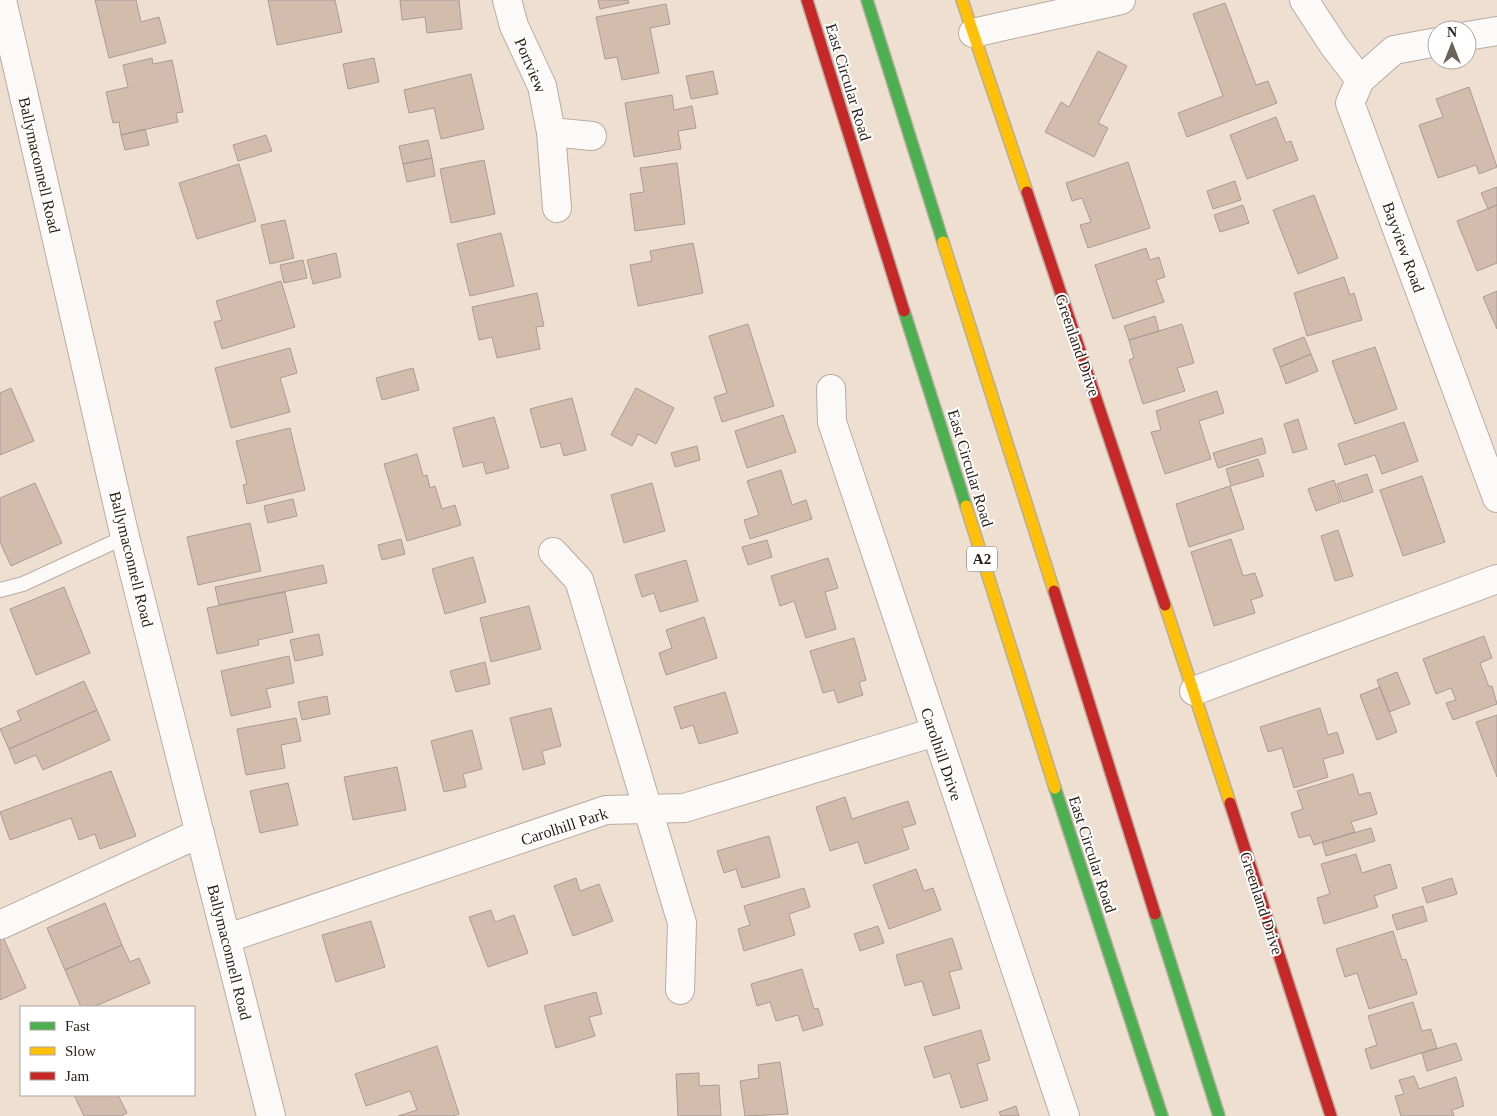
<svg xmlns="http://www.w3.org/2000/svg" width="1497" height="1116" font-family="'Times New Roman',serif">
  <rect width="100%" height="100%" fill="#eedfd1"/>
  <path fill="#d3bcae" stroke="#a99c93" d="M95,0h41l5,22 18,-5 7,26 -57,15z
    M268,0h67l7,32 -65,13z
    M400,0h59l3,29 -35,4 -2,-16 -23,3z
    M598,0h30l1,3 -29,6z
    M1225,3l31,82 12,-4 9,22 -90,34 -9,-24 45,-17 -30,-82z
    M666,4l4,20 -20,4 9,45 -37,7 -5,-23 -12,2 -9,-42z
    M1098,51l29,15 -29,57 10,5 -14,29 -49,-25 16,-30 8,5z
    M152,58l1,6 19,-4 11,52 -7,1 2,9 -57,13 -2,-13 -6,1 -7,-31 22,-5 -5,-22z
    M374,58l5,24 -31,7 -5,-25z
    M713,71l5,23 -27,5 -5,-23z
    M471,74l13,55 -43,10 -7,-31 -25,5 -5,-23z
    M1469,87l28,80 -18,7 -3,-9 -38,13 -19,-53 24,-8 -7,-18z
    M672,95l2,15 18,-4 4,22 -18,3 3,18 -47,8 -9,-54z
    M1276,117l10,26 5,-2 7,19 -51,19 -17,-44z
    M145,129l4,16 -24,5 -4,-15z
    M266,135l6,16 -34,10 -5,-16z
    M428,140l4,18 -29,6 -4,-18z
    M432,158l3,18 -28,6 -4,-18z
    M484,160l11,54 -44,9 -11,-54z
    M1128,162l22,66 -62,20 -8,-23 11,-3 -9,-24 -10,3 -6,-18z
    M677,163l8,61 -50,7 -5,-37 14,-2 -4,-24z
    M239,164l17,57 -59,18 -18,-56z
    M1235,181l6,19 -28,9 -6,-18z
    M1497,187v18l-9,4 -7,-16z
    M1314,195l24,63 -40,16 -25,-64z
    M1243,205l6,18 -29,9 -6,-17z
    M1497,205v58l-20,8 -20,-50z
    M285,220l9,38 -24,6 -9,-39z
    M501,233l13,53 -44,10 -13,-52z
    M693,243l10,50 -65,13 -8,-41 22,-4 -2,-10z
    M1146,248l4,12 9,-3 6,20 -9,3 8,22 -51,17 -18,-54z
    M336,253l5,24 -28,7 -6,-24z
    M303,260l4,18 -23,5 -4,-18z
    M1344,277l6,18 4,-2 8,27 -55,16 -13,-43z
    M281,281l14,46 -73,22 -8,-27 8,-2 -6,-19z
    M1497,291v38l-14,-32z
    M537,293l7,33 -8,1 4,22 -43,9 -5,-21 -13,3 -7,-33z
    M1155,316l4,15 -30,9 -5,-14z
    M748,324l26,82 -52,16 -8,-25 13,-4 -18,-57z
    M1182,324l12,39 -17,5 8,23 -42,13 -14,-44 5,-2 -5,-18z
    M1304,337l7,17 -31,13 -7,-18z
    M1375,347l22,62 -42,15 -23,-63z
    M290,348l7,25 -17,5 10,34 -59,16 -16,-60z
    M1311,354l7,17 -32,13 -6,-17z
    M413,368l6,22 -37,10 -6,-22z
    M11,388l23,53 -34,14v-62z
    M636,388l38,20 -18,36 -18,-10 -6,12 -21,-11z
    M1217,391l7,22 -25,8 12,38 -46,15 -14,-42 10,-2 -5,-19z
    M572,398l14,52 -22,6 -4,-13 -19,5 -11,-39z
    M783,415l13,37 -49,16 -12,-37z
    M494,417l15,51 -23,6 -3,-12 -20,5 -10,-39z
    M1298,419l9,30 -14,4 -9,-29z
    M1404,422l14,39 -36,13 -7,-19 -30,10 -7,-21z
    M290,428l15,62 -58,14 -4,-19 4,-1 -11,-43z
    M1262,438l4,15 -48,15 -5,-15z
    M697,446l3,14 -25,7 -4,-14z
    M417,454l6,22 4,-1 3,13 5,-2 7,23 13,-4 6,20 -54,16 -23,-77z
    M1258,459l6,17 -33,10 -5,-17z
    M781,470l11,35 14,-5 6,19 -62,20 -6,-19 15,-5 -12,-34z
    M1367,474l6,18 -30,10 -6,-18z
    M1422,476l23,66 -42,14 -23,-66z
    M1334,480l7,22 -25,9 -8,-22z
    M35,483l27,60 -51,23 -11,-24v-44z
    M652,483l13,48 -41,12 -13,-48z
    M1230,486l14,43 -55,18 -13,-43z
    M293,499l4,17 -29,7 -4,-17z
    M250,523l11,48 -63,14 -11,-48z
    M1338,530l15,46 -18,5 -14,-45z
    M401,539l4,15 -23,6 -4,-15z
    M1231,539l12,37 12,-3 8,23 -12,4 4,13 -41,13 -23,-74z
    M767,540l5,17 -24,8 -6,-18z
    M473,557l13,45 -41,12 -13,-45z
    M828,558l10,30 -13,4 11,37 -30,9 -12,-37 -14,5 -9,-30z
    M686,560l12,41 -38,11 -6,-19 -12,4 -7,-22z
    M323,565l4,18 -108,22 -4,-18z
    M64,587l26,66 -54,22 -26,-66z
    M285,592l8,40 -35,8 1,5 -42,9 -10,-46z
    M529,606l12,43 -50,13 -11,-44z
    M704,617l13,41 -51,17 -7,-22 13,-5 -6,-18z
    M319,634l4,21 -28,6 -5,-21z
    M1484,636l8,22 -12,5 9,24 3,-1 5,18 -44,16 -7,-17 10,-3 -5,-12 -15,6 -13,-35z
    M854,638l12,42 -7,2 4,13 -25,8 -4,-13 -11,3 -13,-42z
    M289,656l5,27 -28,6 5,18 -40,9 -10,-45z
    M485,662l5,22 -34,8 -6,-21z
    M1397,672l13,32 -21,8 -12,-32z
    M84,681l13,29 -88,39 -9,-20 21,-9 -4,-9z
    M1380,687l17,45 -20,8 -17,-45z
    M725,692l13,41 -39,11 -6,-19 -12,4 -7,-22z
    M327,696l3,18 -28,6 -4,-18z
    M551,708l10,38 -19,5 3,13 -22,6 -13,-52z
    M1320,708l8,27 9,-3 7,21 -21,6 5,18 -34,11 -12,-40 -14,4 -8,-25z
    M97,710l13,30 -67,30 -7,-15 -21,9 -6,-15z
    M1497,715v62l-21,-55z
    M296,718l5,23 -20,4 4,23 -39,7 -9,-46z
    M472,730l10,39 -19,5 3,13 -22,5 -13,-51z
    M397,767l9,43 -53,10 -9,-43z
    M111,771l25,65 -36,13 -5,-15 -16,6 -8,-22 -61,22 -10,-28z
    M1353,774l6,21 11,-3 7,22 -26,8 4,10 -41,13 -4,-10 -11,3 -8,-25 12,-4 -6,-18z
    M288,783l10,42 -38,8 -10,-42z
    M845,797l7,22 56,-18 8,23 -14,4 7,21 -44,15 -7,-22 -28,9 -14,-44z
    M1371,828l4,13 -49,15 -4,-14z
    M769,836l11,41 -38,11 -6,-19 -12,4 -7,-22z
    M1356,854l6,19 28,-9 7,24 -23,8 4,11 -54,17 -7,-26 13,-4 -9,-30z
    M916,869l8,22 9,-3 8,22 -52,19 -16,-44z
    M576,878l4,13 19,-7 14,37 -40,15 -19,-50z
    M1452,878l5,16 -30,9 -5,-15z
    M804,888l6,19 -21,7 6,21 -51,16 -6,-22 12,-4 -6,-19z
    M105,903l17,42 -57,25 -18,-42z
    M1423,906l4,15 -30,9 -5,-15z
    M491,910l4,12 19,-7 14,38 -40,14 -19,-50z
    M371,921l14,46 -49,15 -14,-47z
    M878,926l6,17 -24,8 -6,-17z
    M1393,931l9,29 4,-1 11,35 -48,15 -12,-36 -12,4 -9,-28z
    M3,937l23,51 -26,12v-61z
    M952,938l10,31 -13,3 11,36 -27,8 -11,-35 -17,5 -9,-31z
    M122,945l8,17 9,-4 11,25 -57,24h-12l-16,-37z
    M802,969l12,40 4,-1 5,17 -20,6 -5,-16 -22,6 -6,-19 -13,4 -6,-22z
    M596,992l6,22 -13,3 6,19 -39,12 -12,-42z
    M1413,1002l9,29 9,-2 6,19 -66,21 -6,-20 12,-4 -9,-29z
    M981,1030l9,30 -13,4 11,36 -27,8 -11,-35 -16,5 -10,-31z
    M1456,1043l6,17 -35,11 -5,-18z
    M437,1046l22,68 -6,2h-55l19,-6 -7,-19 -44,15 -11,-32z
    M780,1062l8,52 -43,2 -5,-35 19,-3 -1,-13z
    M699,1073v13l20,-1 2,31h-43l-2,-42z
    M1414,1076l5,13 37,-12 8,29 -12,4 2,6h-53l-6,-20 9,-2 -5,-14z
    M74,1095h44l9,18 -6,3h-37z
    M1016,1106l3,10h-18l-2,-4z"/>
  <g fill="none" stroke-linecap="round" stroke-linejoin="round">
    <defs>
      <path id="lane" d="M0,590l23,-6 102,-47"/>
      <path id="street" d="M2,0l123,537 146,579
        M507,0l7,26 28,60 9,46 6,76
        M1304,0l30,46 26,34
        M973,33l148,-33
        M1467,36l30,-5
        M1437,42l-43,8 -34,30 -10,23 147,395
        M551,132l41,4
        M831,389l1,33 233,694
        M553,552l26,28 103,343 -2,67
        M1194,691l303,-112
        M0,925l200,-92
        M228,938l378,-128 78,-2 251,-76"/>
      <path id="fast" d="M867,0l76,242
        M904,311l62,195
        M1055,788l107,328
        M1155,914l64,202"/>
      <path id="slow" d="M962,0l65,192
        M943,242l111,349
        M966,506l89,282
        M1165,605l65,198"/>
      <path id="jam" d="M807,0l97,311
        M1027,192l138,413
        M1054,591l101,323
        M1230,803l101,313"/>
    </defs>
    <use href="#lane" stroke="#b8aca2" stroke-width="16"/>
    <use href="#street" stroke="#b8aca2" stroke-width="30"/>
    <use href="#fast" stroke="#b8aca2" stroke-width="14"/>
    <use href="#slow" stroke="#b8aca2" stroke-width="14"/>
    <use href="#jam" stroke="#b8aca2" stroke-width="14"/>
    <use href="#lane" stroke="#fcfaf8" stroke-width="14"/>
    <use href="#street" stroke="#fcfaf8" stroke-width="28"/>
    <use href="#fast" stroke="#4caf50" stroke-width="11"/>
    <use href="#slow" stroke="#ffc107" stroke-width="11"/>
    <use href="#jam" stroke="#c62828" stroke-width="11"/>
  </g>
  <g text-anchor="middle" stroke-width="4" stroke-linejoin="round" paint-order="stroke">
    <rect fill="#fff" stroke="#68625b" stroke-width="1" x="967" y="546.5" width="30" height="25" rx="4"/>
    <g font-size="15" font-weight="bold" fill="#281e15">
      <text x="982" y="564">A2</text>
    </g>
    <g font-size="16" fill="#281e15" stroke="#fff">
      <text transform="translate(531 65) rotate(67)" y="6">Portview</text>
      <text transform="translate(849 82) rotate(73)" y="6">East Circular Road</text>
      <text transform="translate(40 165) rotate(77)" y="6">Ballymaconnell Road</text>
      <text transform="translate(1404 247) rotate(70)" y="6">Bayview Road</text>
      <text transform="translate(1078 345) rotate(71)" y="6">Greenland Drive</text>
      <text transform="translate(971 468) rotate(73)" y="6">East Circular Road</text>
      <text transform="translate(132 559) rotate(76)" y="6">Ballymaconnell Road</text>
      <text transform="translate(942 754) rotate(71)" y="6">Carolhill Drive</text>
      <text transform="translate(564 826) rotate(-18)" y="6">Carolhill Park</text>
      <text transform="translate(1093 854) rotate(72)" y="6">East Circular Road</text>
      <text transform="translate(1262 903) rotate(72)" y="6">Greenland Drive</text>
      <text transform="translate(230 952) rotate(76)" y="6">Ballymaconnell Road</text>
    </g>
  </g>
  <rect x="20" y="1006" width="175" height="90" fill="#ffffff" stroke="#a9a5a1"/>
  <rect x="30" y="1022" width="25" height="8" fill="#4caf50" stroke="#a9a5a1"/>
  <text x="65" y="1031" font-size="15" fill="#281e15">Fast</text>
  <rect x="30" y="1047" width="25" height="8" fill="#ffc107" stroke="#a9a5a1"/>
  <text x="65" y="1056" font-size="15" fill="#281e15">Slow</text>
  <rect x="30" y="1072" width="25" height="8" fill="#c62828" stroke="#a9a5a1"/>
  <text x="65" y="1081" font-size="15" fill="#281e15">Jam</text>
  <g transform="translate(1452 45)"><circle r="24" fill="#ffffff" stroke="#a9a5a1"/>
  <path d="M0-4L9 19L0 12L-9 19Z" fill="#6d6257"/>
  <text y="-8" font-size="14" font-weight="bold" text-anchor="middle" fill="#281e15">N</text>
  </g>
</svg>
